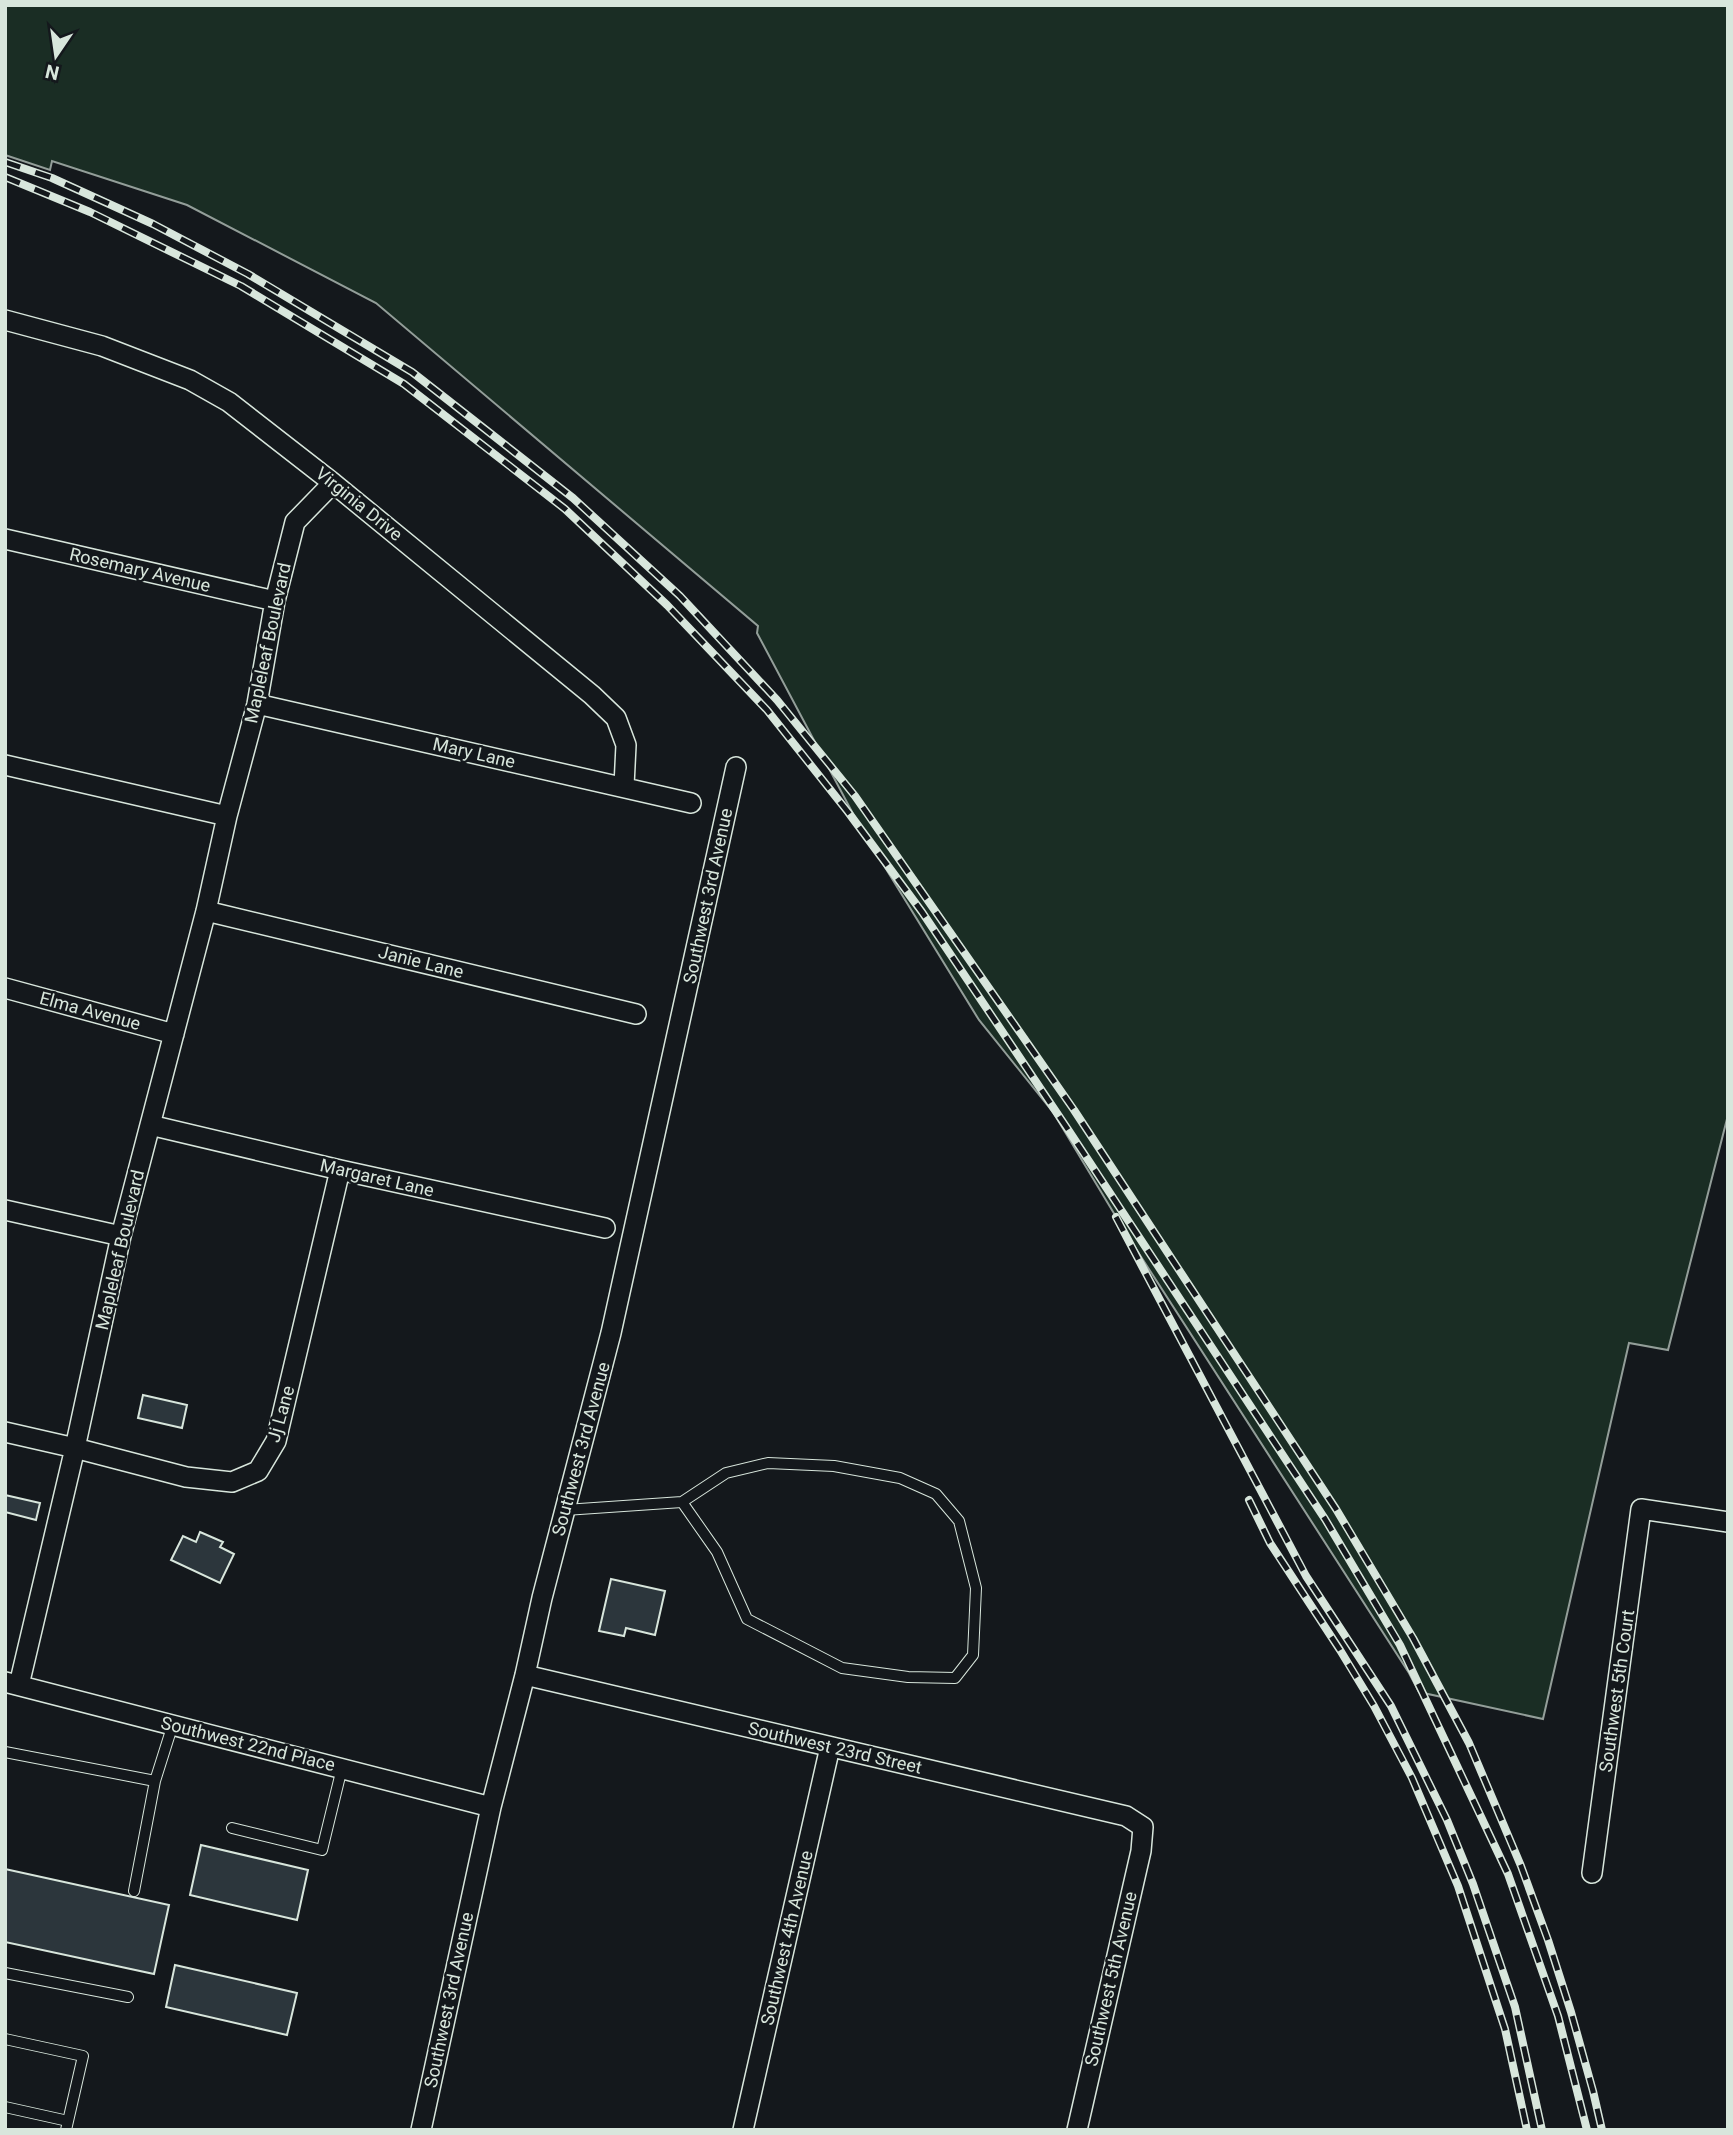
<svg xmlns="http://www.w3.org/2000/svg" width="1733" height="2135" font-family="Roboto,sans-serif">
  <rect width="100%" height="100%" fill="#14181c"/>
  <path fill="#1a2d24" stroke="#939e99" stroke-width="2" d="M5,5h1723v1110l-60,235 -39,-7 -86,376 -124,-27 -10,-19 -282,-438 -74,-123 -74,-92 -120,-195 -102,-192 1,-7 -382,-323 -189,-98 -135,-44 -2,9 -45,-15z"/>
  <path fill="#2c363c" stroke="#d8e6dc" stroke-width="2" d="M143,1395l44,10 -5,23 -44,-10z
    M5,1495l35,8 -4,17 -31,-8z
    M200,1532l23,10 -3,5 14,7 -14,29 -49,-23 12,-24 13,6z
    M611,1579l54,12 -10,44 -29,-7 -2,8 -25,-5z
    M201,1845l107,25 -11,50 -107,-25z
    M5,1869l164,36 -15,69 -149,-32z
    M175,1965l122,28 -10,42 -121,-28z"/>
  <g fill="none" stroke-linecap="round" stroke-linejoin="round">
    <defs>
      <path id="service" d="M565,1510l117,-8 35,50 30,67 95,49 66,9 47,1 18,-23 3,-67 -17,-67 -23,-27 -36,-16 -66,-12 -66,-3 -42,10 -44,29
        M5,1752l150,29 18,-57
        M232,1828l90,22 20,-82
        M134,1891l21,-110
        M5,1973l123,24
        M5,2039l78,17 -17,74
        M5,2107l63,14"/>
      <path id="minor" d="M5,320l97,26 88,34 39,22 104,81 259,212 24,23 10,27 -2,41
        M5,539l270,62
        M257,704l434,99
        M5,765l222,51
        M206,911l430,103
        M5,988l169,46
        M150,1125l190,45 265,58
        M5,1210l116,26
        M5,1432l70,16 111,29 46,5 26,-11 18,-30 64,-271
        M525,1675l601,141 17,11 -2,24 -64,279
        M5,1682l486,125
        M19,1685l56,-237 46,-212 85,-325 21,-95 30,-112 18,-103 20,-79 38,-39
        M1592,1873l49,-364 87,13
        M421,2130l70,-323 34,-132 17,-77 69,-265 125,-566
        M743,2130l87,-383"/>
    </defs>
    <use href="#service" stroke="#d8e6dc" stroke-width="12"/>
    <use href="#minor" stroke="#d8e6dc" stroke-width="22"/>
    <use href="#service" stroke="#14181c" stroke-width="10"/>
    <use href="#minor" stroke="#14181c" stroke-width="19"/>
    <defs>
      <path id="rail" d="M5,162l47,16 101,46 95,50 164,98 161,126 107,98 97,104 78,96 219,314 262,399 77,129 56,105 52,123 27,74 23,72 22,79 9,39
        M5,177l85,35 151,74 163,98 161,125 102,96 100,105 81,102 74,100 147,219 256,388 75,126 108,229 50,142 29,114
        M1116,1217l190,359 85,130 56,114 26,64 42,123 27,123
        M1249,1500l21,43 70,107 34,56 38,72 46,108 47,143 22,101"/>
    </defs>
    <use href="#rail" stroke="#d8e6dc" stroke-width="8"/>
    <use href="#rail" stroke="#14181c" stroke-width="5" stroke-dasharray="16" stroke-linecap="butt"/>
  </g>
  <g text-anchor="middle" stroke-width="5" stroke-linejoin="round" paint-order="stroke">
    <g font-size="18" fill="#d8e6dc" stroke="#14181c">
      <text transform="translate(359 504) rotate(39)" y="6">Virginia Drive</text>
      <text transform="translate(140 570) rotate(13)" y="6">Rosemary Avenue</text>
      <text transform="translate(268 643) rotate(-78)" y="6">Mapleleaf Boulevard</text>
      <text transform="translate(474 753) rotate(13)" y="6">Mary Lane</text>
      <text transform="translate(708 896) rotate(-78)" y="6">Southwest 3rd Avenue</text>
      <text transform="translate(421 962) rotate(14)" y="6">Janie Lane</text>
      <text transform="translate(90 1011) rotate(15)" y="6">Elma Avenue</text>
      <text transform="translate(377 1178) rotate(13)" y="6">Margaret Lane</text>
      <text transform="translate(120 1250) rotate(-77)" y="6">Mapleleaf Boulevard</text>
      <text transform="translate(281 1414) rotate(-74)" y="6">Jj Lane</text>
      <text transform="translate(581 1449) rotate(-75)" y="6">Southwest 3rd Avenue</text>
      <text transform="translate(1617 1691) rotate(-82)" y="6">Southwest 5th Court</text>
      <text transform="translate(248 1744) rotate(14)" y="6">Southwest 22nd Place</text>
      <text transform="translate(835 1748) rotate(13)" y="6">Southwest 23rd Street</text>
      <text transform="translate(787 1938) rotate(-77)" y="6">Southwest 4th Avenue</text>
      <text transform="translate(1111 1979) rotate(-77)" y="6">Southwest 5th Avenue</text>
      <text transform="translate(449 2000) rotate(-78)" y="6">Southwest 3rd Avenue</text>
    </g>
  </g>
  <rect width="1733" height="2135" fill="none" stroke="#d8e6dc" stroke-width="14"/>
  <g transform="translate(56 56) rotate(193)" stroke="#14181c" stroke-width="5" paint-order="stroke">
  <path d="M0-5L12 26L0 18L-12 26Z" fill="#d8e6dc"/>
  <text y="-10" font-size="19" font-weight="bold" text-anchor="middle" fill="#d8e6dc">N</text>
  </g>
</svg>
